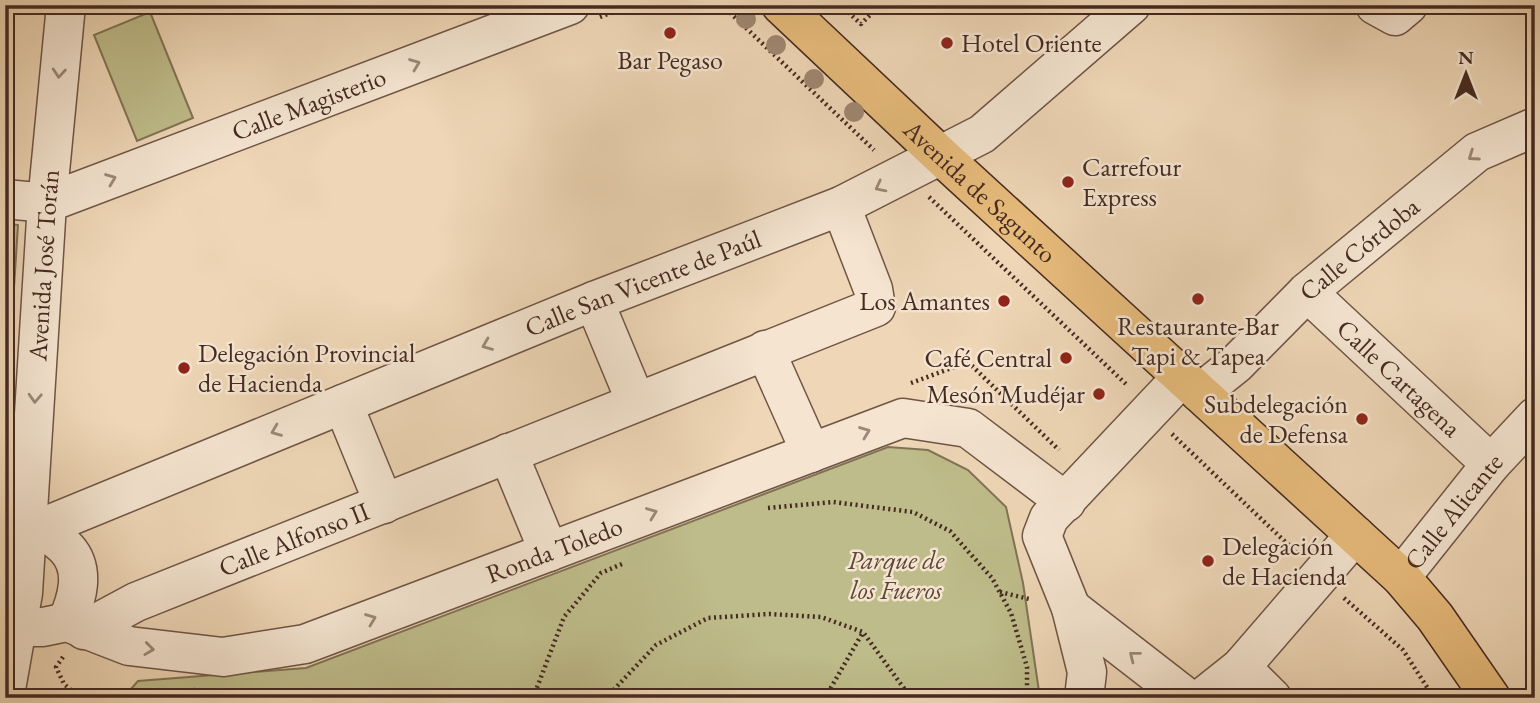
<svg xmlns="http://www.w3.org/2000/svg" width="1540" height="703" font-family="'EB Garamond',serif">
  <rect width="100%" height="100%" fill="#eed6b6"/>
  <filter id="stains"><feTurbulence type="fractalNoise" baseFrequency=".00286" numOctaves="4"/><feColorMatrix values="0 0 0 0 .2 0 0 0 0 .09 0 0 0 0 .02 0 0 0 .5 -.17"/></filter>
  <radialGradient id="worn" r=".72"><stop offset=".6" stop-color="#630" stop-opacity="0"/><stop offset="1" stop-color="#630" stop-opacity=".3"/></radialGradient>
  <path fill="#bebc8a" stroke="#827356" stroke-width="2" d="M150,12l43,106 -56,23 -43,-106z
    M5,223l13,2 -8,126h-5z
    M888,447l40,3 40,20 38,37 17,76 17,115h-917l15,-17 168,-13z"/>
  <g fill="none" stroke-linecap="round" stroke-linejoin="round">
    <defs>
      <g id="minor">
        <path d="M1375,5l20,11 13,-11"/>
        <path id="s1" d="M5,199l42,4 523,-198"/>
        <path id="s2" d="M1307,292l184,172"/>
        <path d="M594,301l42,101"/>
        <path d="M765,350l46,103"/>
        <path id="s3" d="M1200,393l36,-29 71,-72 170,-140 58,-25"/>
        <path d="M343,404l41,100"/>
        <path d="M508,453l41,99"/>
        <path id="s4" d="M5,525l36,3 553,-227 247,-95 141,-72 149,-129"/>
        <path d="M41,528c8,6 19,13 26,21 19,21 10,50 0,73"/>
        <path id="s5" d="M1401,577l90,-113 44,-47"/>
        <path d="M1071,608l116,90"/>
        <path id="s6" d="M18,627h25l24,-5 62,24 94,11 82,-13 598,-226 65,10 98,74"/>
        <path id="s7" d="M84,630l52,-28 740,-295 -3,-18 -32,-83"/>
        <path d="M1241,667l31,31"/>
        <path id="s8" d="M5,695l18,-102 24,-390 19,-198"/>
        <path d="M1084,698l3,-26 -16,-64 -29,-72 7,-18 133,-141"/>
        <path d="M1202,698l39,-31 114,-132"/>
      </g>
      <g id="major">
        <path id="s9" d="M781,5l160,151 460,421 34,40 56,81"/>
      </g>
    </defs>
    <use href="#minor" stroke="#6f5546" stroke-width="41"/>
    <use href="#major" stroke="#452a21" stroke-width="41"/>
    <path stroke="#452a21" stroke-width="4.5" stroke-dasharray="2 3.5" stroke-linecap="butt" d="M722,5l152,145
      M840,5l21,19 19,-19
      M600,17l31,-12
      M929,197l199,189
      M911,383l57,-21 91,88
      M1172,434l125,119
      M768,508l65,-6 80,10 37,19 42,47 19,35 16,54v31
      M1000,592l29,7
      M1344,598l59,52 31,48
      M63,657l-7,10 8,17 16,14
      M193,688l1,10
      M533,698l31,-81 37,-44 21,-9
      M606,698l50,-53 52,-27 61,-4 52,3 42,15 48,66
      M825,698l38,-66"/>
    <use href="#minor" stroke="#f4e4d0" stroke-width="38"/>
    <use href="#major" stroke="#e7bb7b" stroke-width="38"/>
  </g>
  <g fill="#9e8770">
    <circle cx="746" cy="19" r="10"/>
    <circle cx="776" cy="45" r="10"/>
    <circle cx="814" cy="79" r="10"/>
    <circle cx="854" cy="112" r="10"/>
  </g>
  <defs><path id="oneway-chevron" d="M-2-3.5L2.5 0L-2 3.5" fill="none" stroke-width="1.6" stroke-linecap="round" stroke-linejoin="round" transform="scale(1.75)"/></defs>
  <g stroke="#9c8778">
    <use href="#oneway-chevron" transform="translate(415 64) rotate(-21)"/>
    <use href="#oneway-chevron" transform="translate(59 73) rotate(95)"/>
    <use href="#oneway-chevron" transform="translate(1473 156) rotate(145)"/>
    <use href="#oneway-chevron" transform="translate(111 179) rotate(-21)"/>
    <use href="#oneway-chevron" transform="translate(880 187) rotate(153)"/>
    <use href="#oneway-chevron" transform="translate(487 345) rotate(158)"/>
    <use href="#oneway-chevron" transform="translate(35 398) rotate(93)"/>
    <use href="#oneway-chevron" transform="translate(276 431) rotate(158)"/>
    <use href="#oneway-chevron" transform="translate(865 432) rotate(-21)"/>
    <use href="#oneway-chevron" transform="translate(652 513) rotate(-21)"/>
    <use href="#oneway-chevron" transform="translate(371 619) rotate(-21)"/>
    <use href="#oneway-chevron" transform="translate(149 649) rotate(7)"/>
    <use href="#oneway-chevron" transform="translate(1134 656) rotate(-142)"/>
  </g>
  <g fill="#8f2418" stroke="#f4e4d0" stroke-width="2.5">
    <circle cx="670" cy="33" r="7"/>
    <circle cx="947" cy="43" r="7"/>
    <circle cx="1068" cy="182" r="7"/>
    <circle cx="1198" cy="299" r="7"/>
    <circle cx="1004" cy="301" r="7"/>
    <circle cx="1066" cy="358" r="7"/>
    <circle cx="184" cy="368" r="7"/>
    <circle cx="1099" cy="394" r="7"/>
    <circle cx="1362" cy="419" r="7"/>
    <circle cx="1208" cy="561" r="7"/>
  </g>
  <g text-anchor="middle" stroke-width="5" stroke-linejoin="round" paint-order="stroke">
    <g font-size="26" fill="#452a21" stroke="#f4e4d0" text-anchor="start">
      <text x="961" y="52">Hotel Oriente</text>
      <text x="670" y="69" text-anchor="middle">Bar Pegaso</text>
      <text x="1082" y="176">Carrefour<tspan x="1082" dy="30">Express</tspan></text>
      <text x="990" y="310" text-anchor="end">Los Amantes</text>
      <text x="1198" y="335" text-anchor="middle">Restaurante-Bar<tspan x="1198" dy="30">Tapi &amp; Tapea</tspan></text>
      <text x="198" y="362">Delegación Provincial<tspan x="198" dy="30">de Hacienda</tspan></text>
      <text x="1052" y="367" text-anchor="end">Café Central</text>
      <text x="1085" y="403" text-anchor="end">Mesón Mudéjar</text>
      <text x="1348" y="413" text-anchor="end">Subdelegación<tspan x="1348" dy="30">de Defensa</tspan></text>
      <text x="1222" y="555">Delegación<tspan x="1222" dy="30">de Hacienda</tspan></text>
    </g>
    <g font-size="26" fill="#452a21" stroke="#f4e4d0">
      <text dy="9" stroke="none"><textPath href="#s1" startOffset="322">Calle Magisterio</textPath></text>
      <text dy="9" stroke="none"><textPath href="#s9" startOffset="273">Avenida de Sagunto</textPath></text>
      <text dy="9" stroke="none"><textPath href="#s3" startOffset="215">Calle Córdoba</textPath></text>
      <text dy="9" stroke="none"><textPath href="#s8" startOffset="432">Avenida José Torán</textPath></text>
      <text dy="9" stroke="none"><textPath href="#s4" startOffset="686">Calle San Vicente de Paúl</textPath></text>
      <text dy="9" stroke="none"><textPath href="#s2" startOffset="126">Calle Cartagena</textPath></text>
      <text dy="9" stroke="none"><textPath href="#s5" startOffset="84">Calle Alicante</textPath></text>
      <text dy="9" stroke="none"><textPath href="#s7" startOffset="229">Calle Alfonso II</textPath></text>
      <text dy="9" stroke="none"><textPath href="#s6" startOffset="560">Ronda Toledo</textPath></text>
    </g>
    <g font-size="26" font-style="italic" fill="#5d4736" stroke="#f4e4d0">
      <text x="896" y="569">Parque de<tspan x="896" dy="30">los Fueros</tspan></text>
    </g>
  </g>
  <rect width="1540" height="703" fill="none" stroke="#eed6b6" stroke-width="28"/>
  <rect x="7" y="7" width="1526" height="689" fill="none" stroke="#452a21" stroke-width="3.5"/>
  <rect x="14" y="14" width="1512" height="675" fill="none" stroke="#452a21" stroke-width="2"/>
  <g transform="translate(1466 74)" stroke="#f4e4d0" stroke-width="5" paint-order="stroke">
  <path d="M0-5L12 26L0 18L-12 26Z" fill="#452a21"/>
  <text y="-10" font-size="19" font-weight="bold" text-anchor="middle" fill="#452a21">N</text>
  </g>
  <rect width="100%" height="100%" filter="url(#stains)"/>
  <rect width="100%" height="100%" fill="url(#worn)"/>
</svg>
